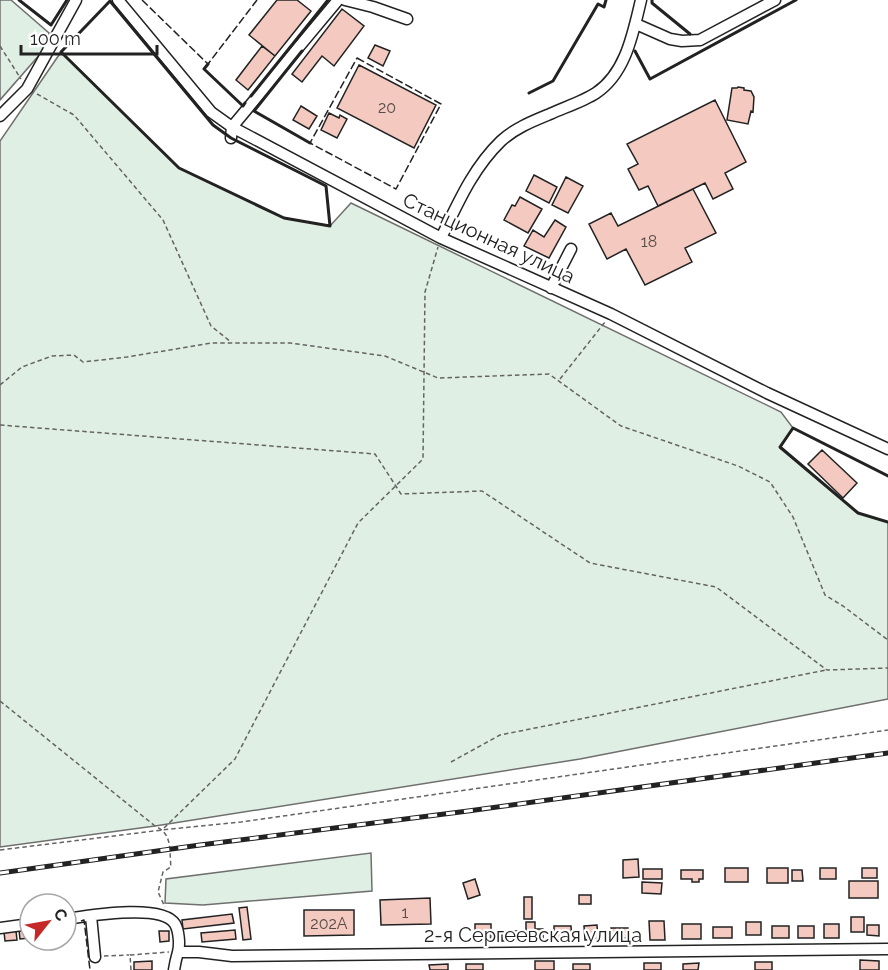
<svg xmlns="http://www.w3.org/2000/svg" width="888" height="970" font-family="Raleway,sans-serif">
  <rect width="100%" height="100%" fill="#fff"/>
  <path fill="#e0efe3" stroke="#6f6f6f" stroke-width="1.5" d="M0,0h11l38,33 -8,20 -41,47z
    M61,52l118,116 105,50 46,8 21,-23 430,209 12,16 -13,20 78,65 30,9v177l-308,60 -425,67 -155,21v-706z
    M371,853l1,38 -169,14 -38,-2 1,-24z"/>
  <path fill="#f3c9c0" stroke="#222" stroke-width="1.5" d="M277,0h20l14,11 -36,45 -26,-21z
    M342,9l22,17 -30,40 -12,-10 -20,26 -10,-8z
    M375,45l15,6 -7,15 -15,-8z
    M262,46l13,10 -27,34 -12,-10z
    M359,65l77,40 -22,43 -77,-40z
    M738,87l6,1v2l7,1 3,6 -1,15 -2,-1 -3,13 -21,-4 5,-32h5z
    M715,100l31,62 -21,11 8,16 -20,10 -8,-16 -47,23 -10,-20 -9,4 -11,-21 10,-5 -11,-20z
    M301,106l16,10 -8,13 -16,-9z
    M329,113l10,5 1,-3 7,4 -10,19 -16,-8z
    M534,175l23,12 -8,16 -23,-12z
    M566,177l17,9 -15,27 -16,-8z
    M693,189l23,44 -31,15 7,14 -47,23 -19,-36 -19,10 -18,-35 22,-11 7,13z
    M520,197l22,12 -14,24 -24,-13 8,-15 3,1z
    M555,220l11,7 -17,31 -25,-12 9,-16 11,7z
    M822,450l35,33 -14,15 -35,-34z
    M638,859l1,18 -16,1v-18z
    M725,868h23v14h-23z
    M767,868h21v15h-21z
    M820,868h16v11h-16z
    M862,868h15v10h-15z
    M643,869h19v10h-19z
    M681,870h22v9h-4v3h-7v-3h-11z
    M792,870h10l1,11h-11z
    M475,879l5,16 -12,4 -5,-16z
    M849,881h29v17h-29z
    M642,882l20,1 -1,11 -19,-1z
    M579,895h12v9h-12z
    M524,897h8v22h-8z
    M430,898l1,26 -50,1 -1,-25z
    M247,907l4,32 -8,1 -4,-32z
    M304,910h50v25l-50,1z
    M232,914l2,9 -51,6 -1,-9z
    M851,917h13v15h-13z
    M649,921h15l1,19h-15z
    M526,922h9v7h8v11h-17z
    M746,922h15v13h-15z
    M475,924h16v18h-16z
    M682,924h19v15h-19z
    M824,924h15v14h-15z
    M597,925l1,14 -13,1 -1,-14z
    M867,925h12v11l-12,-1z
    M554,926h17l1,15h-18z
    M772,926h17v12h-17z
    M798,926h16v12h-16z
    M713,927h19v11h-19z
    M611,928h17v10h-16z
    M30,929v9l-10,1 -1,-9z
    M235,930l1,9 -34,3 -1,-9z
    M16,931l1,9 -12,1 -1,-9z
    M159,931h10v10l-9,1z
    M502,931h19v10h-19z
    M860,960l19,1v9h-19z
    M152,961v9h-18v-8z
    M535,961h19v9h-19z
    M755,962h17v8h-17z
    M644,963h17v7h-17z
    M699,963l-1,7h-15v-6z
    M448,964v6h-18l-1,-5z
    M466,964h17v6h-17z
    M573,964h17v6h-17z"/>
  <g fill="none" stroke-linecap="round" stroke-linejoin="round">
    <defs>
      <path id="minor" d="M118,0l93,112 21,15 209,111 170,76 156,79 121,56
        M345,0l28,7 34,12
        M636,24l34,15 12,2 18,-1 75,-40
        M0,116l27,-27 49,-89
        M231,138l1,-11 106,-127
        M441,238c17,-35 32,-70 60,-97 14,-13 32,-20 49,-27 13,-6 34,-13 46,-21 30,-20 37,-60 45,-93
        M551,288l20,-39
        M91,916l4,41
        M66,919c21,-3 96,-16 109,5 4,7 5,21 3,28 -2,7 -3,11 -4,18
        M0,928l30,-4
        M179,952h20l33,4 656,-7"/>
    </defs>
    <use href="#minor" stroke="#222" stroke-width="13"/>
    <path stroke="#646464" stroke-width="1.5" stroke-dasharray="4.5 3" stroke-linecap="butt" d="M0,46l21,33
      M37,94l37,21 89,105 48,106 20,16
      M560,379l45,-57
      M0,385l22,-18 30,-11 22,-1 9,7 44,-5 85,-14h78l95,13 53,22 111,-4 72,52 117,40 32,16 23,35 32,78 18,11 45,34
      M0,425l375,29 26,40 81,-3 108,72 126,24 111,83 61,-2
      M0,701l155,125c18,8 14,24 16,41l-8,5 -5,20 7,15
      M451,762l49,-27 326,-65
      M164,828l71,-69 123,-236 65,-64 2,-167 13,-45
      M0,850l162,-20 79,-8 647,-92
      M104,956l25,-1
      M131,970l-1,-15 39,-3"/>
    <use href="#minor" stroke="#fff" stroke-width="10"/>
    <defs>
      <path id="rail" d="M0,873l200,-28 268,-34 420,-58"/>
    </defs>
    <use href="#rail" stroke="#222" stroke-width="5"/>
    <use href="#rail" stroke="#fff" stroke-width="3" stroke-dasharray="9" stroke-linecap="butt"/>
    <path stroke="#222" stroke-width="1.5" stroke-dasharray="8 3" stroke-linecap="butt" d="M142,0l66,64 49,-64
      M357,58l84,46 -45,85 -86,-46z
      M81,921l3,-1 6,50"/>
    <path stroke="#222" stroke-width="3" d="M19,0l32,25 16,-25
      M652,0v3l38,31
      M110,1l103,124 18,13 95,48 4,40 -46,-8 -105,-50 -118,-116z
      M302,51l-48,60 56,32
      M635,51l15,28 146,-79
      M208,64l-4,5 39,37 2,-3
      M529,93l24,-12 45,-77 6,3 2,-7
      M251,96l77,-96
      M888,476l-95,-48 -13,19 78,66 30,9"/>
  </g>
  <g text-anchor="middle" stroke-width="4.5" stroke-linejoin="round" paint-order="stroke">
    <g font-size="16" fill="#564c4a">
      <text x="387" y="113">20</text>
      <text x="649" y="247">18</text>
      <text x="405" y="918">1</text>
      <text x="329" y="929">202А</text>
    </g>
    <g font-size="20" fill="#222" stroke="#fff">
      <text transform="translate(489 238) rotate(25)" y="7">Станционная улица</text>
      <text x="533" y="942">2-я Сергеевская улица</text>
    </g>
  </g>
  <g transform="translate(48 922) rotate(59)"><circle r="28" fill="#ffffff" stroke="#a7a7a7" stroke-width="1.5"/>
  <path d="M0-4.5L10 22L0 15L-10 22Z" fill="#c62828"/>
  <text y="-9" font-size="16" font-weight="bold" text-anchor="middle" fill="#222222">С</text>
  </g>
  <path d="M21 45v9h136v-9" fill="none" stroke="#222222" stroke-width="3"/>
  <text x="30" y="45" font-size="18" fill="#222222" stroke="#ffffff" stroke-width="4.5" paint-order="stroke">100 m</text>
</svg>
